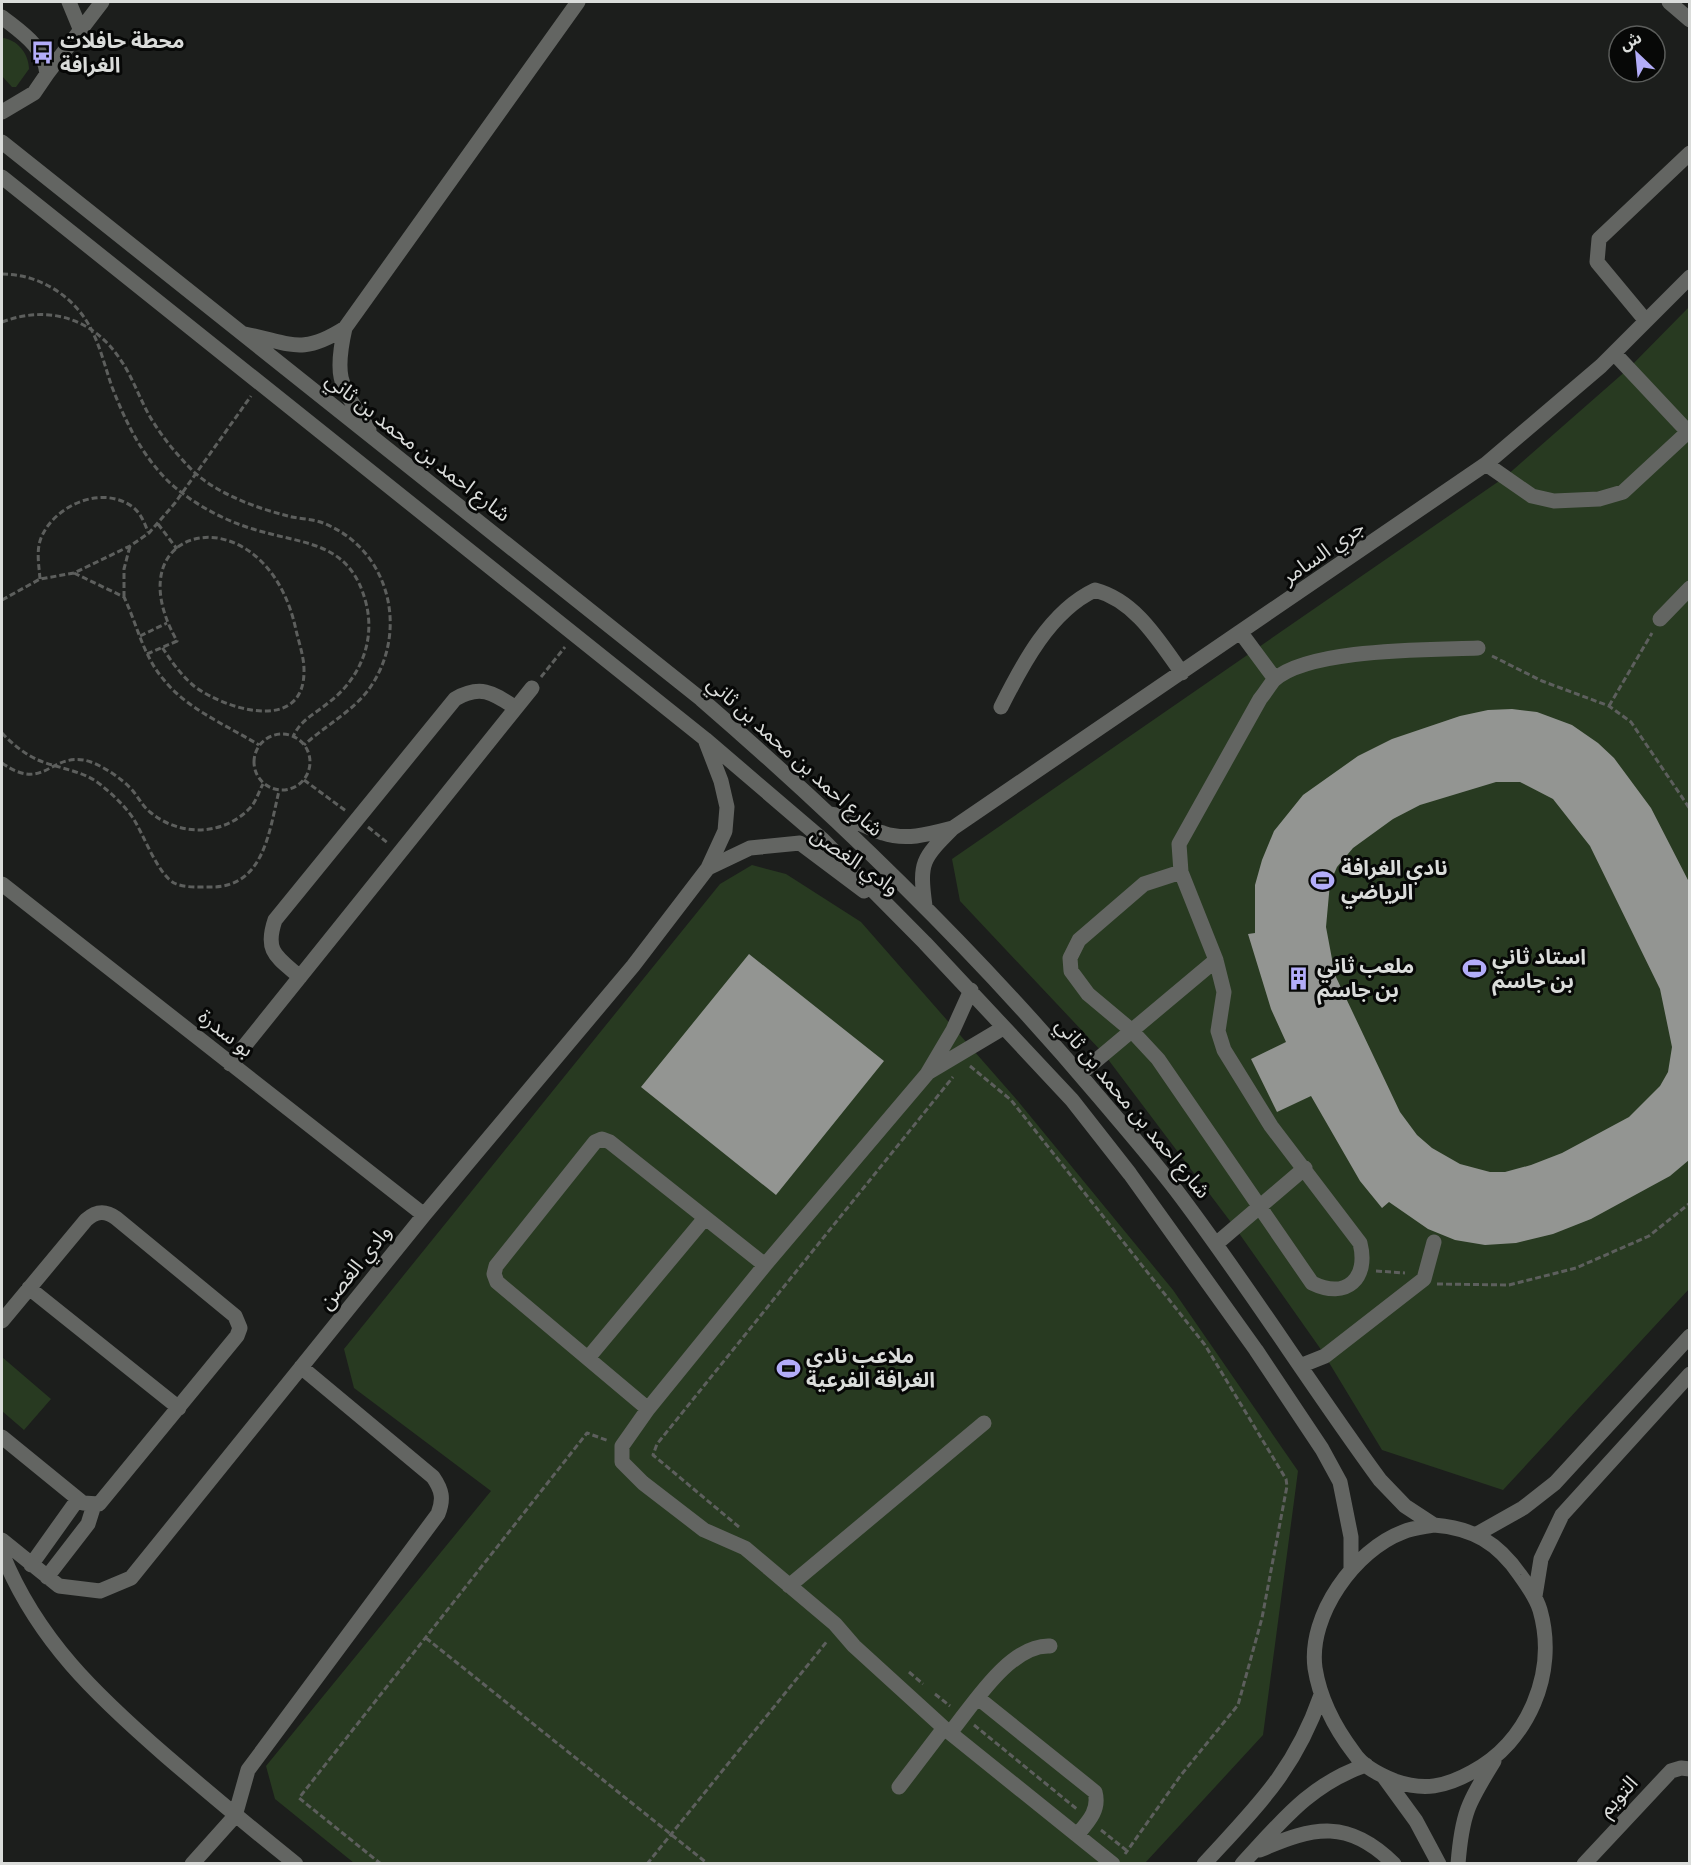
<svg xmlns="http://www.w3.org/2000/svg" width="1691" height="1865" font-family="'Titillium Web','Noto Sans Arabic',sans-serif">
  <rect width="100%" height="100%" fill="#1c1e1c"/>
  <path fill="#283a21" d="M2,38c15,1 27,16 27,31l-13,18h-4l-10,-11z
    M1689,307v982l-186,201 -121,-40 -60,-99 -86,-122 -132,-175 -144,-153 -8,-42 553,-382 123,-108z
    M752,865l34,9 75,48 156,178 156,190 125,181 -35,264 -118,128h-791l-79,-64 -9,-33 225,-275 -137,-103 -10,-39 376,-465z
    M2,1357l49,42 -27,31 -22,-19z"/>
  <path fill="#939592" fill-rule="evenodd" d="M1512,709l25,3 35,13 26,18 16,15 37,50 38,74v278l-19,16 -79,43 -38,15 -37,9 -31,2 -30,-5 -27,-11 -39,-27 -7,6 -22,-27 -49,-85 -34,16 -26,-53 35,-17 -15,-33 -23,-75 7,-1v-48l7,-25 12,-29 29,-36 55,-39 34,-17 68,-23 28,-6zM1496,782h24l33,17 37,47 70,143 12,58 -4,25 -8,14 -31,31 -67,36 -31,12 -26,7h-15l-30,-8 -28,-16 -15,-13 -17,-23 -65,-137 -9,-48 4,-44 7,-16 16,-19 40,-29 27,-14z
    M749,954l135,107 -108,134 -135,-108z"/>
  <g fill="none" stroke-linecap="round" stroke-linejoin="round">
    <path stroke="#5d5f5d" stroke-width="3" stroke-dasharray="6 3" stroke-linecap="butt" d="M2,274c36,0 71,21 88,53 10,18 15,40 22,60 13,33 27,63 52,90 22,23 58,43 89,52 50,16 97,11 113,74 10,39 -7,77 -38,100 -13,11 -28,17 -35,34
      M2,322c45,-17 90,-5 118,37 12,17 19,38 29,56 12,21 28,40 45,57 24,22 62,36 94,44 11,3 25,3 35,7 67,26 87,109 46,166 -16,22 -44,37 -65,56
      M158,524l19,25
      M74,573l50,24c13,27 19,59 40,83 23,29 64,46 95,65
      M40,579c-1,-14 -4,-28 1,-41 14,-34 63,-54 93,-30 7,6 11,16 14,24
      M124,597v-28l6,-23
      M2,600l38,-21 34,-6 56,-27 19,-13 26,-30 76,-107
      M140,636l27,-13
      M147,654l30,-13c-68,-120 89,-151 119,-11 3,13 8,27 8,40 1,64 -78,40 -110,16 -13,-11 -23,-25 -32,-39
      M1492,656l50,25 67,25 22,16 59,87
      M541,677l24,-30
      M1609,706l43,-73
      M2,733c9,10 24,22 36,27 21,9 45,10 63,25 12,10 23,20 32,33 11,17 24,55 41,65 10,5 25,4 36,4 54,1 59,-55 69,-96
      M254 762a28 28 0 1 1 56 0a28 28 0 1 1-56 0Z
      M2,763c41,29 47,-8 81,-3 15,2 40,19 50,31 6,7 10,16 17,21 30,25 73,24 100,-4 6,-6 9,-17 13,-24
      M304,780l42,31
      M368,827l21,17
      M970,1066l41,34 194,245 81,134 1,7 -25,132 -24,87 -57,70 -56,79
      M1376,1271l29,2
      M1437,1284l72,1 67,-17 73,-32 41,-33
      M739,1527l-86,-72 4,-11 296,-367
      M426,1638l282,226
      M909,1672l14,12
      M935,1694l15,12
      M974,1725l104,85
      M1101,1830l25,20
      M381,1864l-82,-66 288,-365 22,8
      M647,1864l181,-224"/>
    <path stroke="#636562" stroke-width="15" d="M69,2l12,29
      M1669,2l21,18
      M2,17c20,16 42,29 45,57l-13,19 -32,19
      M47,74l55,-72
      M2,142l699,557c142,123 277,254 398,398 28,33 57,66 83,101 69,92 130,189 198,282l25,26 29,19
      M2,177l703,562 118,101 102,103 147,157 58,74 126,176 66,99 18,33 11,55v31
      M1646,321l-49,-59 2,-23 91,-86
      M345,328l233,-326
      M245,334c46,9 56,22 100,-6 -12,53 -3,58 24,102
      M1614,353l76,81
      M1486,464l46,32 22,5 45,-2 24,-7 67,-62
      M1660,619l30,-31
      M1241,633l34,46
      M1001,707c21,-42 49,-96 94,-117 41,11 64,51 87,83
      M830,814c20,2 34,13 53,19 23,8 47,1 70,-5
      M708,868l42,-20 50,-5 64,48
      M1181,872l-37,12 -65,56 -9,18 1,13 17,23 43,36 27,29 154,224c35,17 57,-5 48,-40l-89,-117 -47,-76 -6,-19 6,-39 -8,-32
      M2,884l422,331
      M925,906c-6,-44 -3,-47 28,-78l533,-364 115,-98 89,-89
      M300,977c-23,-20 -36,-25 -25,-57l180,-221c26,-15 38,-6 61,9
      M971,990l-18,40 -26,44 -162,191 -117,144 -26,37v16l21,21 61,47 41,18 90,76 19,22 90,82 169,136
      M230,1064l302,-376
      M929,1072l74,-44
      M1080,1074l136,-114 -35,-88 -2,-28 81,-145c5,-6 9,-13 14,-19 35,-32 156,-30 204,-32
      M1216,1244l89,-76
      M29,1288l150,120
      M2,1321l84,-101c10,-9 19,-10 30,-2l119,98 5,12 -3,8 -138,168 -16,-1 -81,-66
      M588,1358l117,-140
      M1300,1366l25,-10 99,-77 10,-37
      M648,1409l-151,-127 -3,-8 2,-8 99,-124 7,-3 8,3 155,123
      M1434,1525c39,3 64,18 86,50 8,11 16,22 20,35 18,63 -12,132 -68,162 -27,15 -48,19 -77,9 -15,-6 -32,-14 -41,-28 -19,-25 -34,-53 -39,-85 -7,-53 40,-118 88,-136 10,-4 21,-5 31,-7z
      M1477,1534l46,-26 32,-25 135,-147
      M2,1540l57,46 41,5 31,-13 293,-363 209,-249 75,-98 17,-37 2,-24 -6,-26 -15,-39
      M2,1553c35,87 95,143 164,203 43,37 86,73 130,108
      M31,1565l47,-66
      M47,1577l41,-53 6,-19
      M789,1586l195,-163
      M1535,1596l6,-37 21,-44 128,-141
      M978,1698l117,94c5,18 -7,30 -18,43
      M950,1733c23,-28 60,-89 100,-87
      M1384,1777l32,44 23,43
      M899,1787l45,-59
      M1260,1850c54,-24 89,-31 134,14
      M192,1864l43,-48 13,-46 190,-256c6,-15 4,-24 -5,-37l-132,-110
      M1204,1864c53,-58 90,-92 117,-169
      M1242,1864c39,-42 68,-80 124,-99
      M1458,1864c4,-51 10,-61 36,-103
      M1584,1864l87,-93 10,-3 9,1"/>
  </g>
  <defs>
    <symbol id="bus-bare" viewBox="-9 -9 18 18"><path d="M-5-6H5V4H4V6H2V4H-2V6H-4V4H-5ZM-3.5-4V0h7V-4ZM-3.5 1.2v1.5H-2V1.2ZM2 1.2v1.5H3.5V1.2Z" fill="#b3adf9" stroke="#070807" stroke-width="2.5" paint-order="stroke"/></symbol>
    <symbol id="stadium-bare" viewBox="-9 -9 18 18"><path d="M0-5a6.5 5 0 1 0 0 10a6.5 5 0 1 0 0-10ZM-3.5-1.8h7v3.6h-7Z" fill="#b3adf9" stroke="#070807" stroke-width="2.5" paint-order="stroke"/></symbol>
    <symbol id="building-bare" viewBox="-9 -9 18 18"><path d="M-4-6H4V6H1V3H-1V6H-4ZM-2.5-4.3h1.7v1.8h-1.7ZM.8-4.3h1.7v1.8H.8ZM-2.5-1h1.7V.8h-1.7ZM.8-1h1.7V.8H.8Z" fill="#b3adf9" stroke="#070807" stroke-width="2.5" paint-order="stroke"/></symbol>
  </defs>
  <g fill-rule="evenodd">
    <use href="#bus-bare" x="26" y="36" width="33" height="33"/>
    <use href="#stadium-bare" x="1306" y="864" width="33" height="33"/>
    <use href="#stadium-bare" x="1458" y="952" width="33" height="33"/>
    <use href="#building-bare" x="1282" y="962" width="33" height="33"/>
    <use href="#stadium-bare" x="772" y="1352" width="33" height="33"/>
  </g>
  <g text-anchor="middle" stroke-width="6" stroke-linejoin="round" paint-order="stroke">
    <g font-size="21" font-weight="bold" fill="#dadcda" stroke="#070807" text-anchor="start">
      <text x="60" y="48">محطة حافلات<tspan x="60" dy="24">الغرافة</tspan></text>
      <text x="1341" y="875">نادي الغرافة<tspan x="1341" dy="24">الرياضي</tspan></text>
      <text x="1492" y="964">استاد ثاني<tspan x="1492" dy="24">بن جاسم</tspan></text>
      <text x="1317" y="973">ملعب ثاني<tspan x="1317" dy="24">بن جاسم</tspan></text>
      <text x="806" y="1363">ملاعب نادي<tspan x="806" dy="24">الغرافة الفرعية</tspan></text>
    </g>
    <g font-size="21" fill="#dadcda" stroke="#070807">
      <text transform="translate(418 447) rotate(38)" y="7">شارع احمد بن محمد بن ثاني</text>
      <text transform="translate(1323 552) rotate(-35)" y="7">جري السامر</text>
      <text transform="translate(795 756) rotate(42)" y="7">شارع احمد بن محمد بن ثاني</text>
      <text transform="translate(855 861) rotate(35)" y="7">وادي الغصن</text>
      <text transform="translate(226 1033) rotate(38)" y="7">بو سدرة</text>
      <text transform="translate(1133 1108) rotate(50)" y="7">شارع احمد بن محمد بن ثاني</text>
      <text transform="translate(355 1267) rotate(-51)" y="7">وادي الغصن</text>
      <text transform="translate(1618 1796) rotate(-47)" y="7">التويم</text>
    </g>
  </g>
  <rect width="1691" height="1865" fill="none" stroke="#dadcda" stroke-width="6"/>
  <g transform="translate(1637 54) rotate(334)"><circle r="28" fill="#070807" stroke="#5b5d5b" stroke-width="1.5"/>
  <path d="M0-4.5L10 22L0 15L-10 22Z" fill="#b3adf9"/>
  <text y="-9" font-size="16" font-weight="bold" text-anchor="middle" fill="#dadcda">ش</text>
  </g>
</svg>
